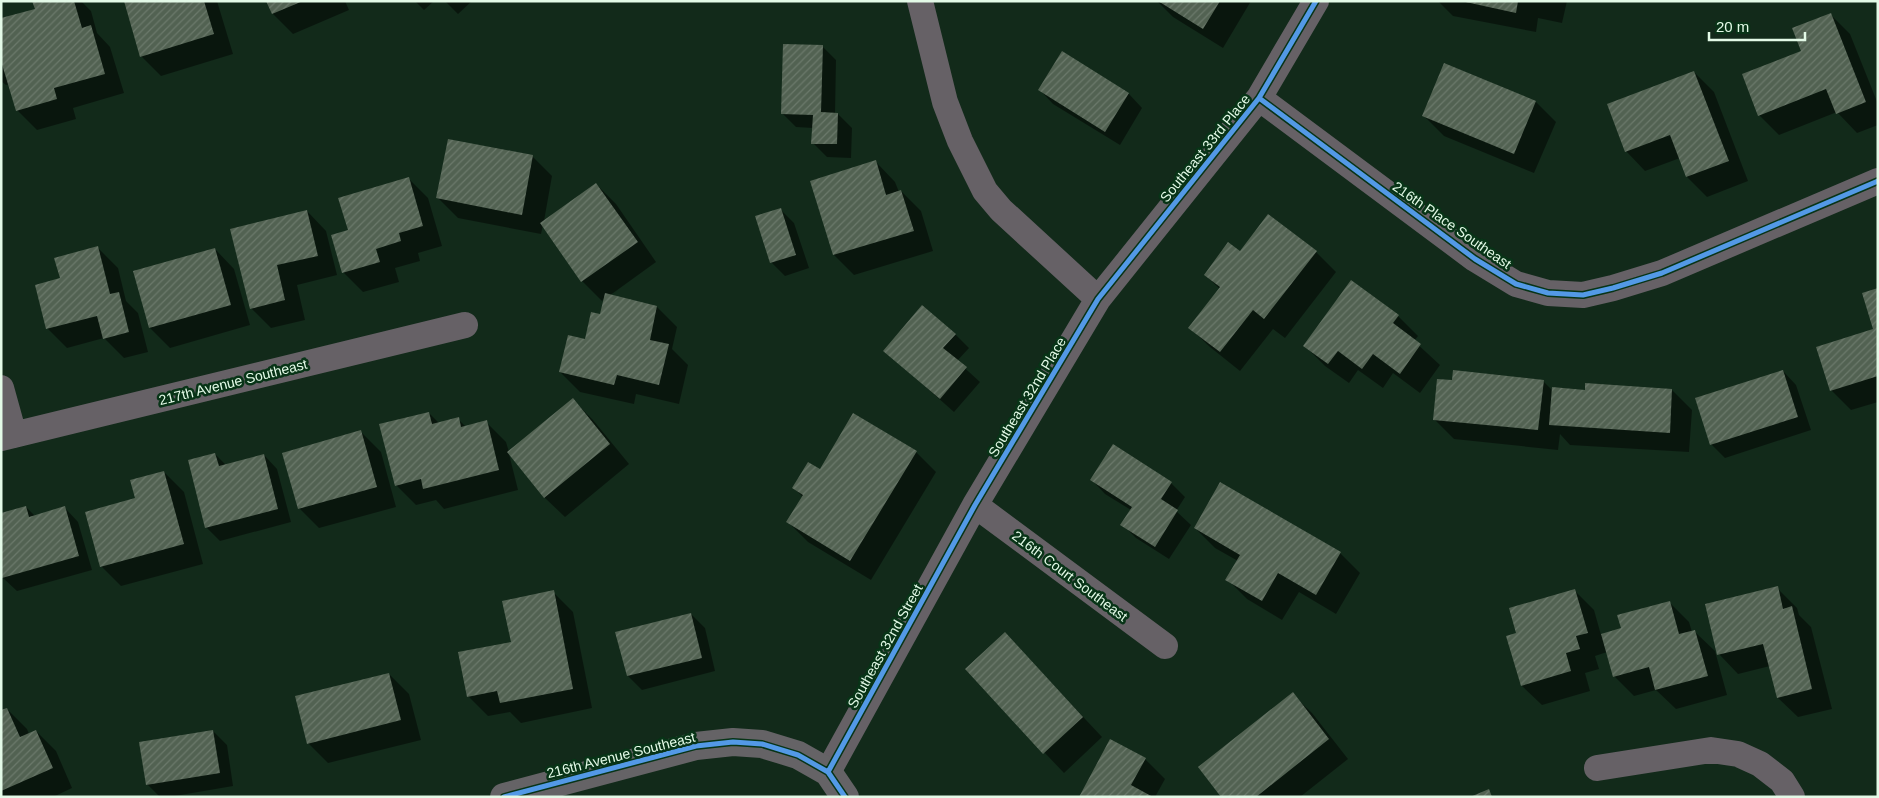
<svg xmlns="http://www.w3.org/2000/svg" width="1879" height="798" font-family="Arial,sans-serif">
  <defs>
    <pattern id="building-hatch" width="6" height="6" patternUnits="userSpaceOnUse" patternTransform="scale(1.25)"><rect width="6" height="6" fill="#526252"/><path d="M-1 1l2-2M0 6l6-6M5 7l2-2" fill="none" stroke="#6b796b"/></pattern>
  </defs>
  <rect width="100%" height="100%" fill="#122a1a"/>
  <path fill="#0007" d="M36,1h45l10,10 6,22 13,14 14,46 -51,15 3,11 -39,11 -20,-20 -8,-26 -3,1 -5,-4v-61l35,-10z
    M125,1h92l16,53 -72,22 -20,-20z
    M268,1h77l4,9 -56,24 -20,-20z
    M415,1h19l-10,9z
    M445,1h27l-14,13z
    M1157,1h94l-28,47 -50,-31z
    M1438,1h129l-5,22 -24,-5 -2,14 -83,-16z
    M1830,14l20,20 28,70v21l-21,8 -20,-21 -58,23 -20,-20 43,-64z
    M822,46l14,14 -1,54h3l14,14 -1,30 -24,-1 -14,-14v-15l-17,-1 -14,-14z
    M1062,53l67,41 13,14 -22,37 -67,-41 -13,-14z
    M1445,65l91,37 20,20 -22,51 -90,-37 -20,-20z
    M1694,72l20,20 34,89 -41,16 -20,-20 -7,-19 -35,13 -19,-20z
    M532,156l20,20 -8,45 52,-37 20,20 40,58 -47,34 48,11 20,20 -5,22 16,16 -9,39 -43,-10 -2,10 -54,-12 -20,-20 25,-32 16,-25 4,-17 -3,3 -20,-20 -39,-56 -2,9 -83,-16 -20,-20z
    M876,162l19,20 4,10 2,-1 20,20 12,40 -79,24 -20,-20 -22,-74z
    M408,178l20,20 14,48 -24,7 2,8 -25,7 4,14 -36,10 -20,-20 6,-41z
    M781,210l13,13 15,45 -24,8 -14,-14z
    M307,211l19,20 11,44 -40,10 8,35 -34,8 -20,-20z
    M98,248l20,20 8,33 12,12 10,39 -24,6 -20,-20 -37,10 -20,-20 14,-49z
    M215,249l19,20 16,56 -80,23 -20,-20 -16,-56z
    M1316,252l20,20 -51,66 -12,-9 -33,42 -30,-24 -20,-19 30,-39 -15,-14 35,-22z
    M1351,282l47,34 20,20 -4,5 26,24 -20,28 -27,-20 -10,15 -25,-18 -9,13 -24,-17 -20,-20z
    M1878,289v113l-27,8 -20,-20 43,-60z
    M955,334l14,14 -12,13 23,21 -26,30 -69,-61z
    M1783,371l13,14 15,45 -86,28 -14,-14z
    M1543,381l10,10 119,-1 20,20 -3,42 -119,-7 -10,-11 -2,16 -104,-11 -20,-20z
    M573,400l20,20 36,44 -64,53 -20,-19 -36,-44 9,36 -74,19 -8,-9 -20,5 -20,-20 33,-72 11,11 18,-5 8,8 20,-5 20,20 3,10z
    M361,432l20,20 15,55 -77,21 -20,-20z
    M916,452l20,20 -65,108 -63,-38 -20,-20 15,-25 -9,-9 26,-18z
    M215,454l11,11 38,-10 13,14 14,53 -71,19 -14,-14z
    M164,472l20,20 19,72 -82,22 -20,-20z
    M1092,480l79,3 14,14 -9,14 15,14 -22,34 -33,-21 -14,-14 9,-14 -26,-16z
    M26,507l9,9 30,-8 13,14 14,48 -75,21 -14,-13 -2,-7v-57z
    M1195,528l145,25 20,20 -24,41 -37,-22 -17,28 -35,-21 -20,-20 11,-18 -23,-13z
    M1777,588l20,20 2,7 12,12 21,82 -34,8 -20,-19 -8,-32 -32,8 -19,-20z
    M1574,590l20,20 7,25 21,-6 47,-27 20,20 3,10h3l20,19 12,44 -51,14 -20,-19 -22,6 -20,-20 -7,-24 -12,4 4,13 -14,4 5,18 -48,14 -20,-19 -4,-52z
    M553,592l20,20 19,96 -71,15 -11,-11 -22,4 -20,-20z
    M691,614l14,14 10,43 -73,19 -14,-14 -11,-43z
    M1024,654l78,83 -38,36 -98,-103z
    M389,674l20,20 12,46 -93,23 -20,-20z
    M1292,694l20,19 36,46 -48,38h-77z
    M7,709l20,20 2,5 7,-3 20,20 16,37 -19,9h-52v-85z
    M213,731l14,14 6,41 -64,11h-9l-13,-13z
    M1145,759l20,20 -10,18h-75z"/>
  <path fill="url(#building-hatch)" d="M32,1h42l8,27 9,-3 14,49 -51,14 3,11 -41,12 -15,-50v-43l34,-9z
    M124,1h80l10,33 -74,23z
    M266,1h37l-31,13z
    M1158,1h62l-17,28z
    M1461,1h57l-2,12z
    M1831,13l35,89 -30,12 -10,-25 -68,27 -16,-42 59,-23 -9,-23z
    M783,44l40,1 -2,67 17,1 -1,31h-26l2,-29 -32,-1z
    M1062,51l67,42 -24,39 -67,-42z
    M1444,63l92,38 -22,53 -92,-38z
    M1694,71l35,90 -43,16 -16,-42 -45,17 -18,-48z
    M448,139l85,16 -11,60 -86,-17z
    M876,160l10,35 15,-5 13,41 -81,24 -23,-74z
    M409,177l14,49 -24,7 2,8 -25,8 4,13 -38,11 -11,-38 17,-5 -10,-32z
    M596,183l42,59 -57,40 -41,-59z
    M781,208l15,47 -26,8 -15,-47z
    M307,210l11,46 -41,9 8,35 -35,9 -20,-80z
    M1268,214l49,37 -53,68 -11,-9 -33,42 -32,-24 32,-41 -16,-12 24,-33 12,9z
    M98,246l12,48 9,-2 10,40 -26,7 -6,-23 -51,13 -11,-44 25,-7 -6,-20z
    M215,248l16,57 -82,23 -16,-57z
    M1351,280l48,35 -6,8 28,21 -21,30 -27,-20 -11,15 -24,-18 -10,13 -25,-18z
    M1878,288v88l-48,15 -14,-44 57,-18 -11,-36z
    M605,293l52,13 -7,34 19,4 -10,41 -42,-10 -3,10 -55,-13 9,-37 17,4 6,-27 9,2z
    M922,305l34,29 -13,14 24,19 -27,32 -57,-48z
    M1453,370l91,10 -6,50 -105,-10 4,-41 15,1z
    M1783,370l15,47 -88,28 -15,-47z
    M1585,383l87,6 -2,44 -121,-8 3,-38 33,3z
    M573,398l37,46 -66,54 -37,-46z
    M429,412l3,12 27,-7 2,10 26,-7 12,50 -76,19 -2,-10 -26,7 -16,-62z
    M853,413l64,38 -67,110 -64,-39 17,-27 -11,-7 16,-26 12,7z
    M361,430l16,57 -79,22 -16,-56z
    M1113,444l59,38 -11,17 17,11 -23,37 -35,-22 12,-18 -42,-27z
    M215,453l4,13 45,-12 14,55 -73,19 -17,-68z
    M164,471l20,73 -84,23 -15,-55 50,-14 -5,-18z
    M1220,482l121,70 -25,43 -38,-22 -16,28 -37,-21 15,-25 -46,-27z
    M26,506l3,11 36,-11 14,50 -77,22 -1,-65z
    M1778,586l5,23 9,-3 20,83 -35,9 -14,-54 -46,11 -12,-51z
    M1575,589l13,44 -12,3 4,13 -14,4 5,18 -50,15 -15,-50 10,-3 -7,-25z
    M554,590l19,99 -73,14 -3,-12 -30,6 -9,-45 53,-10 -9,-41z
    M1670,601l9,33 16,-4 13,46 -53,14 -6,-23 -36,10 -12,-43 20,-6 -4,-13z
    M691,613l11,45 -75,18 -12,-44z
    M1005,632l78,85 -40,37 -78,-85z
    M389,673l12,47 -94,24 -12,-48z
    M1293,692l36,47 -73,58h-35l-23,-30z
    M7,708l13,29 16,-7 17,38 -52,23v-81z
    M213,730l7,43 -74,12 -7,-43z
    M1110,739l36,19 -15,27 22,12h-74z
    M1489,789l3,8h-22z"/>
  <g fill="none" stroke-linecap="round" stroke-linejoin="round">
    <path stroke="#666166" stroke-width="26" d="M920,1l25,101 15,39 25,50 16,19 97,89
      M1259,98l216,161 41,25 32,9 35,2 30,-7 49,-15 216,-92
      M1,388l13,47
      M1,438l464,-113
      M975,505l190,141
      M1597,768l114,-18 27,4 22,10 22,17 10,16
      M828,772l147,-267 123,-206 161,-201 57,-97"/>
    <path stroke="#656366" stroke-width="28" d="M504,797l192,-51 37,-4 29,2 36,11 30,17 17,25"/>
    <defs>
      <path id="cycleway" d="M1259,98l216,161 41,25 32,9 35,2 30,-7 49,-15 216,-92
        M828,772l147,-267 123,-206 161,-201 57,-97
        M504,797l192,-51 37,-4 29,2 36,11 30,17 17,25"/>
    </defs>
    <use href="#cycleway" stroke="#083417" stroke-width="8"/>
    <use href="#cycleway" stroke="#5399e6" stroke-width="5"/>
  </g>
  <g text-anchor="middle" stroke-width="5" stroke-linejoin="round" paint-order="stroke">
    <g font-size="14" fill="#e3fae7" stroke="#083417">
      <text transform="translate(1205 148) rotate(-51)" y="5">Southeast 33rd Place</text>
      <text transform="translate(1452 225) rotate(35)" y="5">216th Place Southeast</text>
      <text transform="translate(233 382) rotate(-14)" y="5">217th Avenue Southeast</text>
      <text transform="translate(1027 397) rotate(-59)" y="5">Southeast 32nd Place</text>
      <text transform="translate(1070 576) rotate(37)" y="5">216th Court Southeast</text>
      <text transform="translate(885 646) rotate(-61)" y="5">Southeast 32nd Street</text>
      <text transform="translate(621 755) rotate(-14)" y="5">216th Avenue Southeast</text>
    </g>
  </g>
  <rect width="1879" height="798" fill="none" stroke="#e3fae7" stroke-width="5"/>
  <path d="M1709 32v8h96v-8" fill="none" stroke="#e3fae7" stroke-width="2.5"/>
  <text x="1716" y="32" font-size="15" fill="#e3fae7" stroke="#083417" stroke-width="4" paint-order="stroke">20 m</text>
</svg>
